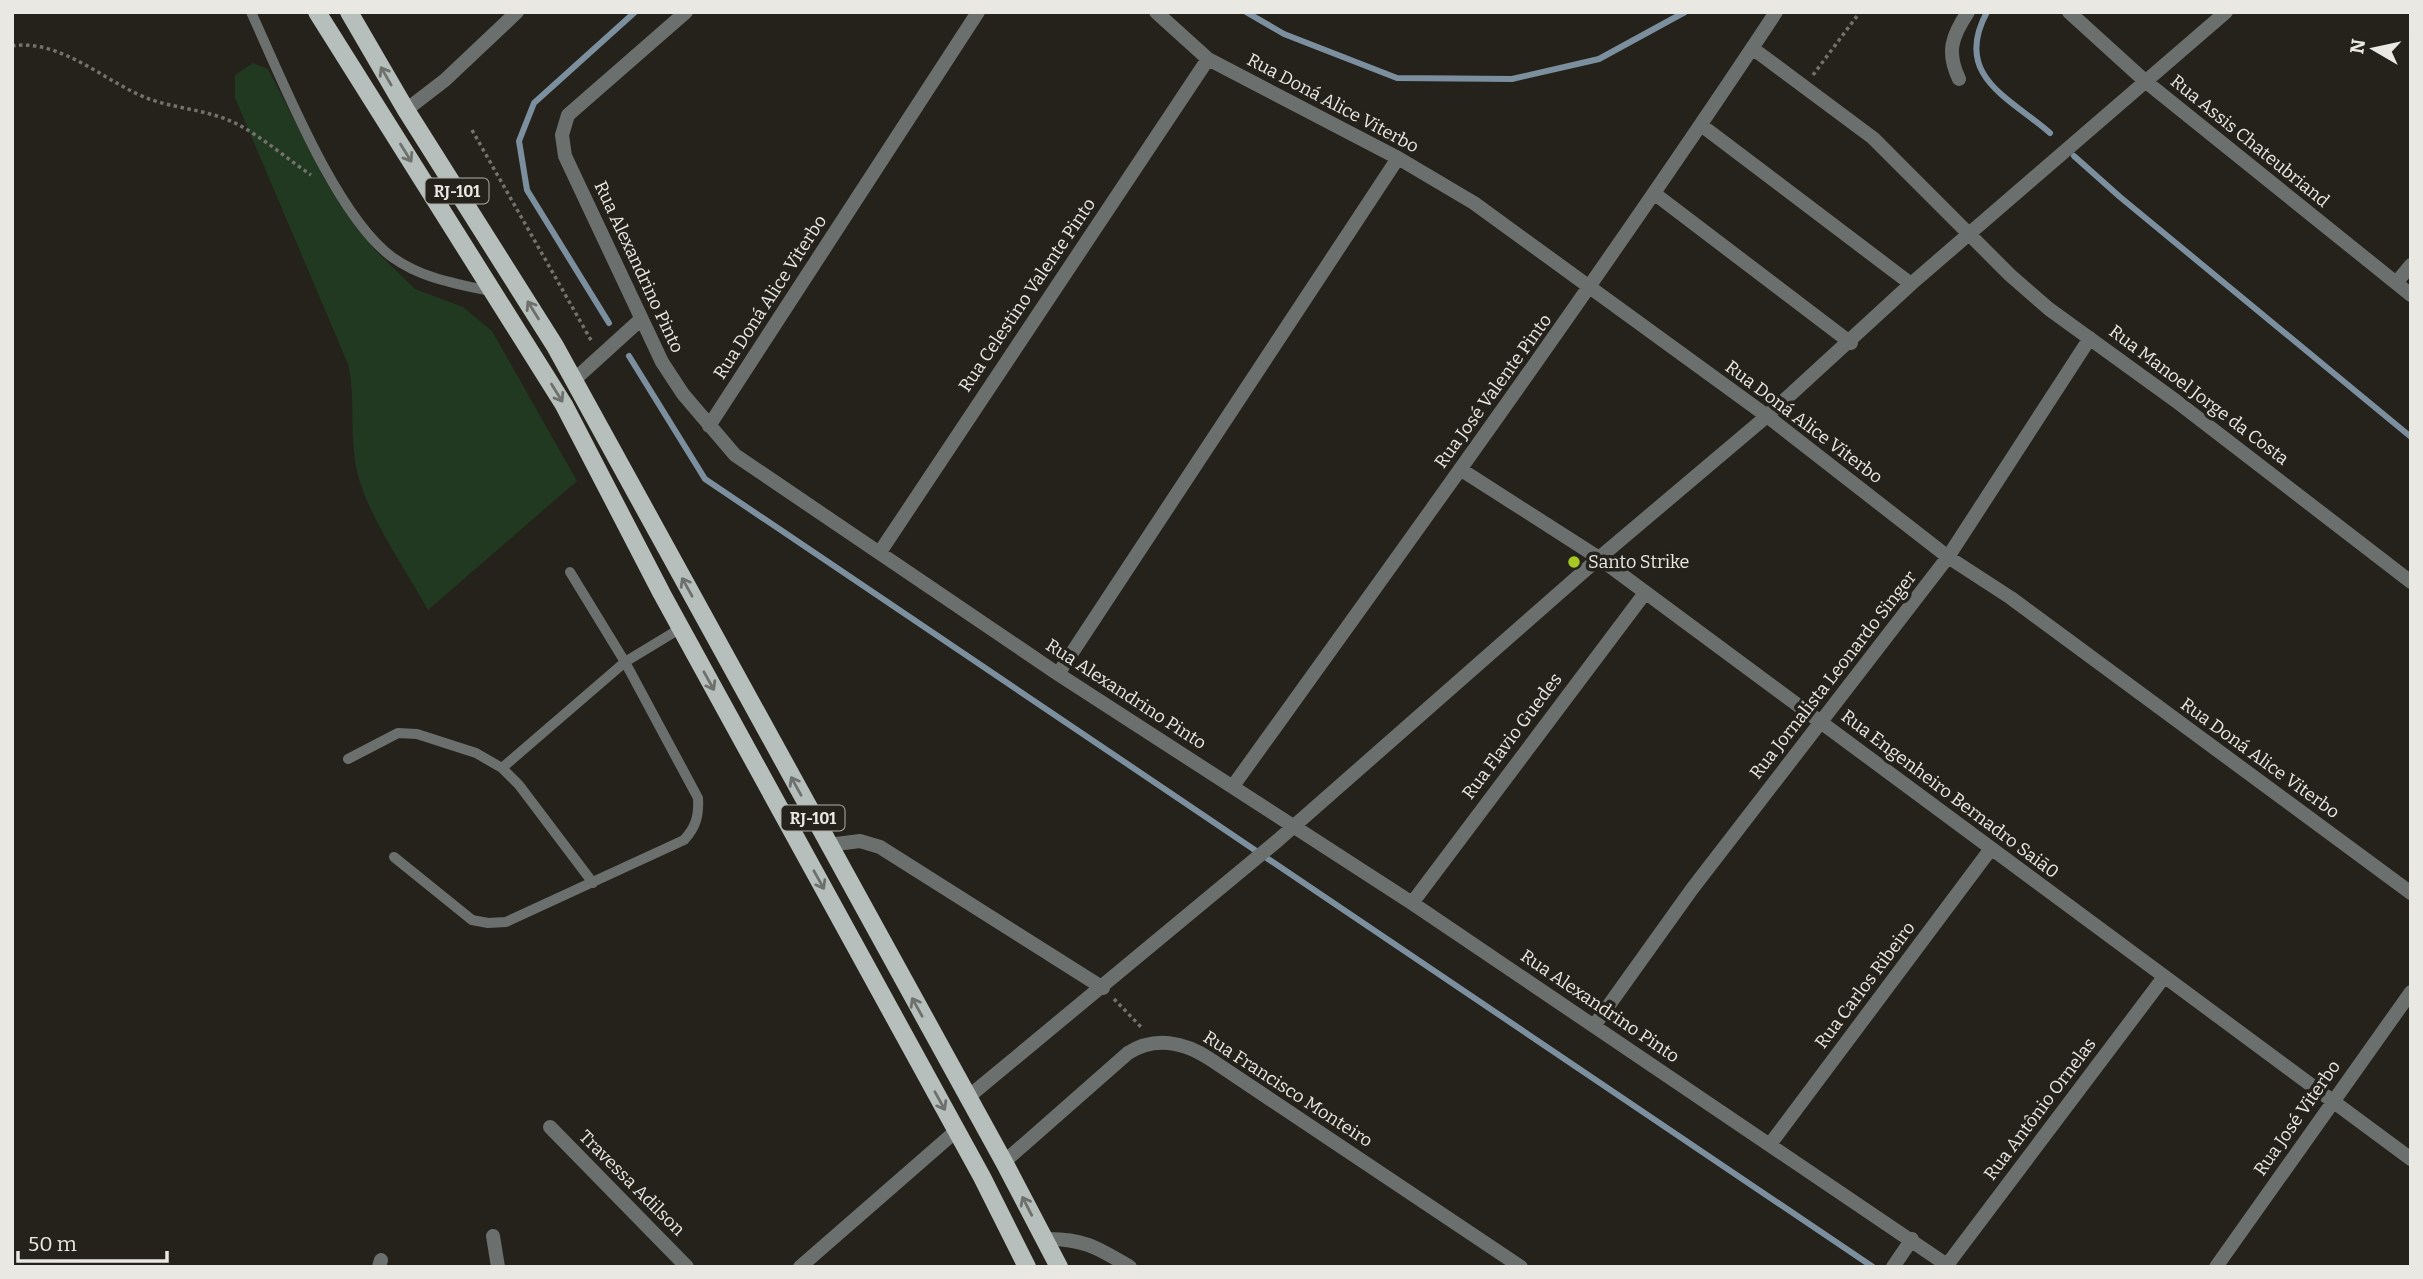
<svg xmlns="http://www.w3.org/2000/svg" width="2423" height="1279" font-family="Bitter,serif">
  <rect width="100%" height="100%" fill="#24221b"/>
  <path fill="#213921" d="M253,63l15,6 58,113 49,68 40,39 48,18 29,24 85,150 -149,129c-22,-40 -62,-97 -71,-139 -8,-36 -1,-72 -9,-107l-113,-266v-23z"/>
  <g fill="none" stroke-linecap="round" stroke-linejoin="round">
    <path stroke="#7b8f9f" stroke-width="6" d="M1246,12l38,22 113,44 115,1 87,-20 86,-47
      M1987,12c-35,64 23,86 63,121
      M2074,156l46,41 291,240
      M609,323l-82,-133 -8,-49 15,-38 101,-91
      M629,356l76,123 1168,788"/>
    <path stroke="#73716b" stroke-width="3.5" stroke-dasharray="3.5 3.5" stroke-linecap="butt" d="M12,46c50,-8 96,39 140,54 27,9 56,10 83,23 26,13 51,35 76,52
      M1813,75l47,-63
      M472,130l120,212
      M1114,999l29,30"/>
    <path stroke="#6b706e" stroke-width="10" d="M251,12c31,67 84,203 141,245 30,22 67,27 102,35
      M348,759l50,-26 19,1 59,19 26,15 17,17 74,98
      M502,768l123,-106 56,-34
      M394,857l78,63 16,3 18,-1 178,-82c12,-13 15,-24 14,-42l-73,-136 -55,-90"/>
    <path stroke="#6b706e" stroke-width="14" d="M686,12l-118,103 -6,20 3,21 97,206 21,32 52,61 323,219 354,229 538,364
      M1156,12l52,47 190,99 76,45 293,213 181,141 63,41 400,295
      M2069,12l76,69 266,214
      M1752,48l121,90 137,137 39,34 127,92 235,181
      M1959,79c-13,-27 -7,-43 9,-67
      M406,110l39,-30 72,-68
      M1701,125l210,159
      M1655,194l196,149
      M2396,283l15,-18
      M574,380l65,-59
      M709,426l269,-414
      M1460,469l139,89 812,601
      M880,552l328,-493
      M1058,674l340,-516
      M1233,786c184,-256 369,-511 543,-774
      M828,845l32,-4 20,6 223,141
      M1412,903l233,-310
      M1594,1026l98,-137 256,-332 142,-219
      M967,1098l310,-257 322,-283 168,-142 144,-132 315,-272
      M550,1127l137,140
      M1771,1143l219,-293
      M1004,1162l124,-109c27,-17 56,-11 82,6l311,208
      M493,1236l5,31
      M1044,1239c39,-1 54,9 86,28
      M1947,1265l217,-288
      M379,1267l2,-7
      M800,1267l156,-136
      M1893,1267l19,-28
      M2216,1267l195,-275"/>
    <path stroke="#b6bfbc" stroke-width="18" d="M317,12l247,393 98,189 320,583 45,90
      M349,12l57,98 149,236 449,816 55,105"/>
  </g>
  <defs><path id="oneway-shaft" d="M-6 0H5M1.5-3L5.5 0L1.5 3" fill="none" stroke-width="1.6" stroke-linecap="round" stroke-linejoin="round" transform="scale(1.75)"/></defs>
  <g stroke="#6d706c">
    <use href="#oneway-shaft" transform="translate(386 76) rotate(-120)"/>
    <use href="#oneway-shaft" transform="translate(406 153) rotate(58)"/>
    <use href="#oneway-shaft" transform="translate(533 310) rotate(-122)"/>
    <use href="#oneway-shaft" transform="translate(557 393) rotate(58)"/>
    <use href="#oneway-shaft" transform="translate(687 587) rotate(-119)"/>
    <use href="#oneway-shaft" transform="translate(709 681) rotate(61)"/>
    <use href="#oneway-shaft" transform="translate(796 786) rotate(-119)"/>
    <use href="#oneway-shaft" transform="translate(819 880) rotate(61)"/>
    <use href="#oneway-shaft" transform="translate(917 1007) rotate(-119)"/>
    <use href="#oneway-shaft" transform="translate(940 1101) rotate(61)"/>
    <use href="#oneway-shaft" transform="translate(1027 1206) rotate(-117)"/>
  </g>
  <circle fill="#a5c823" stroke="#24221b" stroke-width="2.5" cx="1574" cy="562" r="7"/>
  <g text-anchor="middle" stroke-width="7" stroke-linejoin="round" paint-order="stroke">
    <g fill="#24221b" stroke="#aeada7" stroke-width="2">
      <rect x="425.5" y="178.5" width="63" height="25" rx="5"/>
      <rect x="781.5" y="805.5" width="63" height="25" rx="5"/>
    </g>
    <g font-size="16" font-weight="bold" fill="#e9e8e3">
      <text x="457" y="197">RJ-101</text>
      <text x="813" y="824">RJ-101</text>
    </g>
    <g font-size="18" fill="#e9e8e3" stroke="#24221b">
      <text transform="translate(1333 103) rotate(28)" y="6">Rua Doná Alice Viterbo</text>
      <text transform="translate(2250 141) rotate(39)" y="6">Rua Assis Chateubriand</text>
      <text transform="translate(639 267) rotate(65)" y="6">Rua Alexandrino Pinto</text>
      <text transform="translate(1027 295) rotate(-56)" y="6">Rua Celestino Valente Pinto</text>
      <text transform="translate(770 297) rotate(-57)" y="6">Rua Doná Alice Viterbo</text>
      <text transform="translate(1493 391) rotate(-54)" y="6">Rua José Valente Pinto</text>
      <text transform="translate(2199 395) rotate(37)" y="6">Rua Manoel Jorge da Costa</text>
      <text transform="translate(1804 422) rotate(37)" y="6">Rua Doná Alice Viterbo</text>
      <text transform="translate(1833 675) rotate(-52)" y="6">Rua Jornalista Leonardo Singer</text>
      <text transform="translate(1126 694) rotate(33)" y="6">Rua Alexandrino Pinto</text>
      <text transform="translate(1512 736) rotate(-53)" y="6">Rua Flavio Guedes</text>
      <text transform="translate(2260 758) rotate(36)" y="6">Rua Doná Alice Viterbo</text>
      <text transform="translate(1950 794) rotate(37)" y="6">Rua Engenheiro Bernadro Saiā0</text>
      <text transform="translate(1865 985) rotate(-53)" y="6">Rua Carlos Ribeiro</text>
      <text transform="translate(1600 1006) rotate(34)" y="6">Rua Alexandrino Pinto</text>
      <text transform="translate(1288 1089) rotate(33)" y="6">Rua Francisco Monteiro</text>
      <text transform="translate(2040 1109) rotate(-53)" y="6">Rua Antônio Ornelas</text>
      <text transform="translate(2297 1118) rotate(-55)" y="6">Rua José Viterbo</text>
      <text transform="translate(632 1183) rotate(45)" y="6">Travessa Adilson</text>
    </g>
    <g font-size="18" fill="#e9e8e3" stroke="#24221b" text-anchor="start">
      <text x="1588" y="568">Santo Strike</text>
    </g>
  </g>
  <rect width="2423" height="1279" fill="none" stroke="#e9e8e3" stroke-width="28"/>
  <g transform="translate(2374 49) rotate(279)" stroke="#24221b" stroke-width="5" paint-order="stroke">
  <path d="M0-5L12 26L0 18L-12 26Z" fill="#e9e8e3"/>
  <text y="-10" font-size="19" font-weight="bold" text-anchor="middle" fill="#e9e8e3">N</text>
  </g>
  <path d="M18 1251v10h149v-10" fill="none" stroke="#e9e8e3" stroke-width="3.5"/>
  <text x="28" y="1251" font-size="21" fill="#e9e8e3" stroke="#24221b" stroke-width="5" paint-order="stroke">50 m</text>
</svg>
